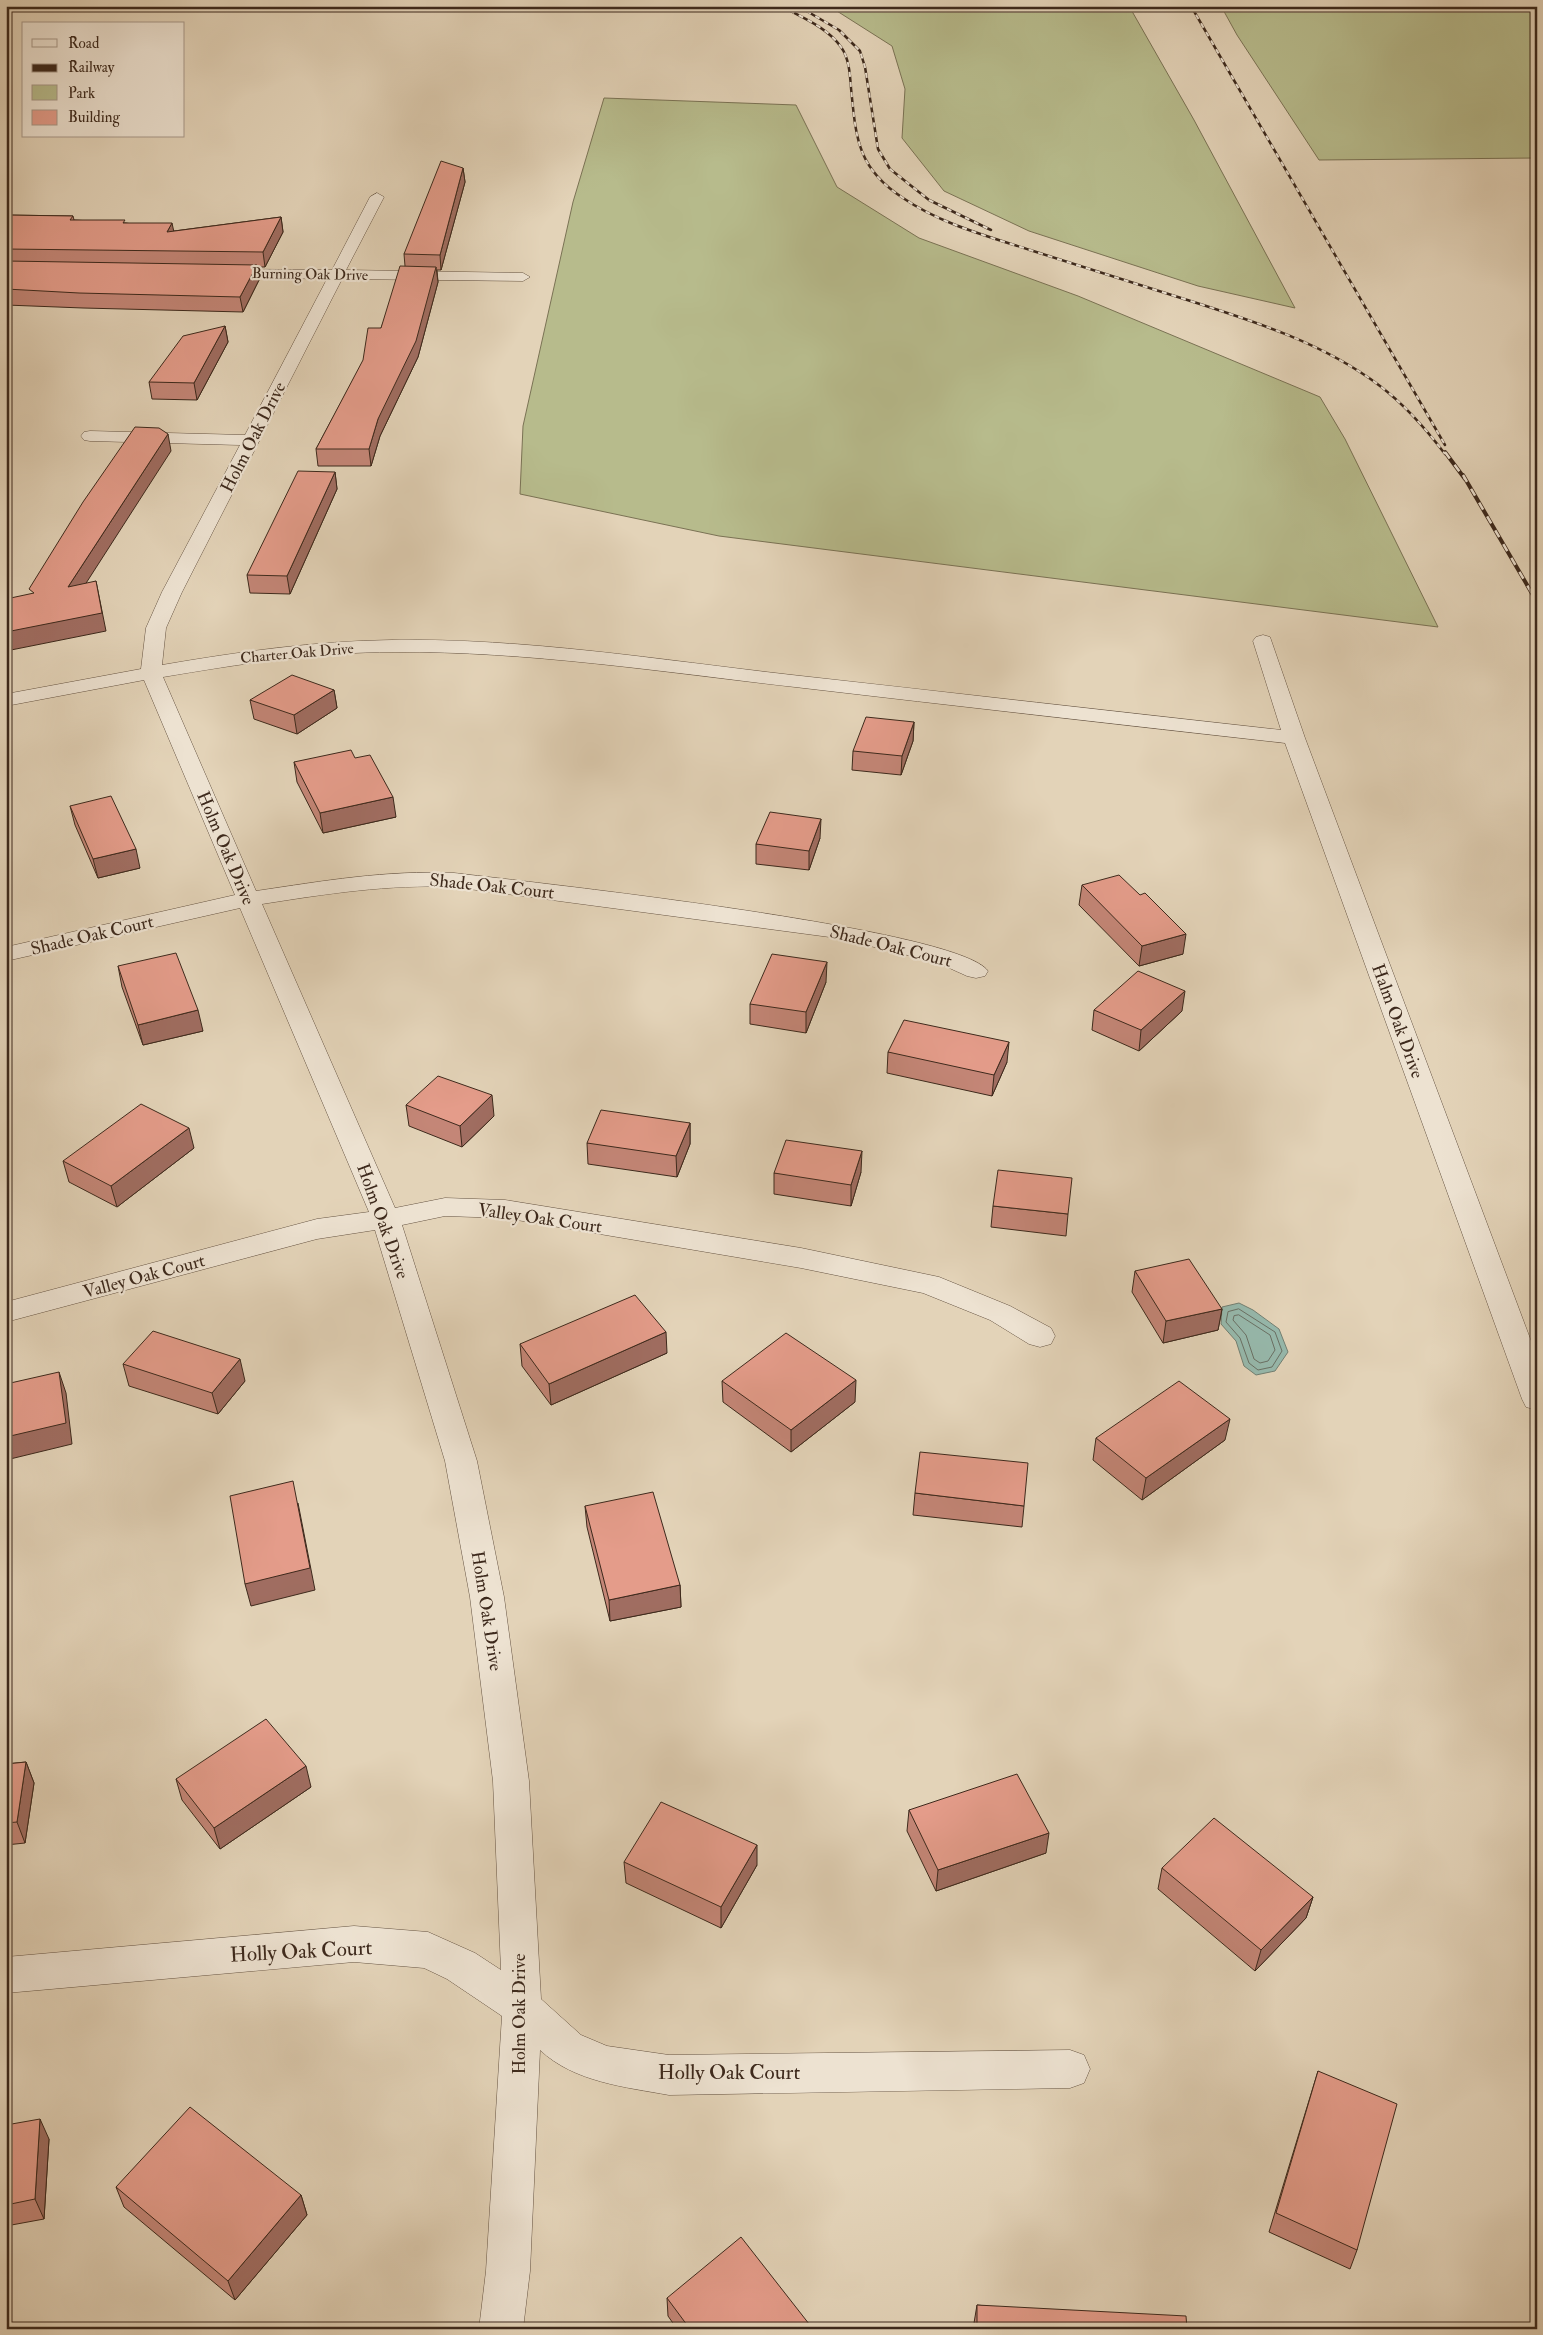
<svg xmlns="http://www.w3.org/2000/svg" width="1543" height="2335" font-family="'IM FELL Double Pica',serif">
  <rect width="100%" height="100%" fill="#e3d3b8"/>
  <filter id="stains"><feTurbulence type="fractalNoise" baseFrequency=".004" numOctaves="4"/><feColorMatrix values="0 0 0 0 .2 0 0 0 0 .09 0 0 0 0 .02 0 0 0 .5 -.17"/></filter>
  <radialGradient id="worn" r=".72"><stop offset=".6" stop-color="#630" stop-opacity="0"/><stop offset="1" stop-color="#630" stop-opacity=".3"/></radialGradient>
  <path fill="#b7bb8c" stroke="#7a7254" d="M829,6h300l65,114 101,188 -97,-22 -169,-55 -85,-40 -42,-53 3,-49 -13,-43z
    M1221,6h316v152l-218,2 -82,-125z
    M604,98l192,7 41,82 82,51 159,58 242,101 25,42 93,188 -719,-91 -199,-42 3,-68 50,-224z"/>
  <path fill="#96b8ab" stroke="#727f72" d="M1239,1303l14,7 26,19 9,23 -13,19 -19,4 -12,-9 -8,-25 -15,-17 1,-17z"/>
  <g fill="none" stroke-linecap="round" stroke-linejoin="round">
    <path stroke="#6a7064" stroke-width="1" d="M1239,1309l36,23 7,19 -10,16 -14,3 -9,-7 -9,-25 -14,-16 2,-10z
      M1239,1315l31,20 5,15 -7,11 -8,2 -6,-4 -8,-24 -13,-15 1,-4z"/>
    <defs>
      <path id="street" d="M377,193l7,4 -38,73 177,3 7,4 -7,4 -181,-2 -160,313 -16,36 -4,37c76,-13 153,-24 230,-25 134,-2 268,20 400,35 163,18 326,37 489,55l-28,-89 3,-4 7,-2 7,2 35,101 232,619v53l-11,-3 -4,-8 -237,-656c-163,-18 -327,-37 -490,-56 -133,-15 -267,-36 -401,-35 -77,0 -155,12 -231,25l93,214c67,-10 131,-21 198,-18 75,9 504,55 534,98l-3,5 -9,2 -9,-2 -31,-14 -99,-24 -383,-51c-65,-3 -128,7 -192,17l133,304 50,-10 60,2 296,48 138,29 71,29 41,22 4,8 -4,8 -11,3 -11,-3 -39,-24 -67,-27 -122,-25 -296,-50 -60,-2 -43,9 75,236 27,136 25,184 12,218 40,36 26,11 62,9 401,-5 14,5 6,14 -6,14 -14,5 -401,7c-44,-8 -95,-13 -129,-45l-10,221 -7,58h-44l7,-58 16,-255 -55,-37 -23,-11 -70,-6 -348,31v-36l348,-31 74,6 47,21 26,17 -8,-189 -23,-184 -25,-136 -70,-231 -58,9 -311,83v-20l311,-83 52,-7 -129,-304 -234,53v-14l229,-52 -91,-215 -138,26v-12l135,-25 5,-41 16,-36 78,-147 -150,-4 -6,-1 -3,-4 3,-4 6,-1 155,4 82,-156 -107,-2 -7,-4 7,-4 112,1 38,-73z"/>
    </defs>
    <use href="#street" stroke="#665443" stroke-width="1"/>
    <use href="#street" fill="#ede2d1" fill-rule="evenodd"/>
    <defs>
      <path id="rail-far1" d="M781,6c20,11 46,21 60,41 8,11 9,27 10,41 5,50 6,80 52,110 38,26 84,38 127,52 50,16 100,32 151,48 69,22 141,44 199,88 25,19 46,43 65,68
        M798,6l41,24 21,21 5,16 13,82 12,20 39,31 62,30
        M1191,6l254,439"/>
      <path id="rail" d="M1445,452l20,27
        M1463,475l74,127"/>
    </defs>
    <use href="#rail-far1" stroke="#3d291c" stroke-width="2.5"/>
    <use href="#rail" stroke="#3d291c" stroke-width="4"/>
    <use href="#rail-far1" stroke="#ede2d1" stroke-width="2" stroke-dasharray="5" stroke-linecap="butt"/>
    <use href="#rail" stroke="#ede2d1" stroke-width="2.5" stroke-dasharray="8" stroke-linecap="butt"/>
  </g>
  <path fill="#c48677" stroke="#3d291c" d="M463,168l2,14 -24,88h-4l1,12 -20,75 -38,79 -9,30h-53l-2,-17 65,-121 24,-62 -1,-12z
    M6,215l67,1 1,4 52,3 48,8 107,-14 2,15 -18,35h-8l2,13 -16,32 -160,-4 -77,-3z
    M225,326l3,16 -31,58 -45,-1 -3,-17z
    M335,472l2,17 -47,105 -40,-1 -3,-18z
    M334,690l3,18 -40,26 -43,-15 -4,-19z
    M914,722l-1,19 -12,34 -49,-5 1,-19z
    M294,762l102,55 -73,16 -26,-51z
    M70,806l70,62 -42,10 -23,-53z
    M820,838l-11,32 -53,-6v-20z
    M1082,885l101,69 -44,12 -60,-61z
    M118,966l85,65 -60,14 -21,-58z
    M826,982l-20,51 -56,-9v-20z
    M1094,1010l88,1 -43,40 -47,-21z
    M888,1052l119,10 -15,34 -105,-23z
    M406,1105l88,11 -32,31 -53,-21z
    M690,1123v21l-13,33 -89,-13 -1,-21z
    M194,1148l-77,59 -48,-25 -6,-21z
    M861,1172l-10,34 -77,-12v-21z
    M993,1206l75,8 -2,22 -75,-9z
    M1135,1271l87,38 -4,21 -55,13 -31,-51z
    M520,1344l147,9 -116,52 -29,-39z
    M123,1364l122,17 -27,33 -89,-28z
    M722,1381l133,21 -64,50 -68,-50z
    M1096,1438l129,2 -83,60 -49,-40z
    M915,1493l109,13 -2,21 -109,-12z
    M585,1506l95,79 1,22 -71,14 -23,-94z
    M26,1762l8,21 -9,60 -19,2v-81z
    M176,1779l135,8 -91,62 -38,-49z
    M909,1810l137,43 -110,38 -29,-60z
    M624,1862l133,3 -36,63 -95,-45z
    M1162,1868l151,29 -7,21 -51,53 -97,-82z
    M1318,2071l39,179 -7,19 -81,-37z
    M6,2125l43,14 -5,80 -38,7z
    M116,2187l185,8 6,20 -72,85 -111,-93z
    M667,2298l146,31h-136l-9,-13z
    M977,2305l210,24h-214z"/>
  <path fill="#a06d61" stroke="#3d291c" d="M463,168l2,14 -24,88 -1,-15z
    M281,217l2,15 -18,35 -2,-15z
    M172,223l3,14 -8,-5z
    M257,265l2,15 -16,32 -3,-15z
    M436,267l2,15 -20,75 -38,79 -9,30 -2,-17 9,-30z
    M225,326l3,16 -31,58 -3,-17z
    M168,434l3,17 -99,154 -4,-18z
    M335,472l2,17 -47,105 -3,-18z
    M96,581l10,50 -100,20v-19z
    M334,690l3,18 -40,26 -3,-19z
    M914,722l-1,19 -12,34 1,-19z
    M393,797l3,20 -73,16 -3,-20z
    M821,819l-1,19 -11,32v-19z
    M136,849l4,19 -42,10 -5,-19z
    M1186,934l-3,20 -44,12 3,-20z
    M827,962l-1,20 -20,51v-21z
    M1185,991l-3,20 -43,40 2,-21z
    M198,1010l5,21 -60,14 -5,-20z
    M1009,1042l-2,20 -15,34 2,-21z
    M492,1095l2,21 -32,31 -2,-21z
    M690,1123v21l-13,33 -1,-21z
    M189,1128l5,20 -77,59 -6,-21z
    M862,1151l-1,21 -10,34v-21z
    M6,1218l4,10 -4,1z
    M1222,1309l-4,21 -55,13 3,-22z
    M666,1332l1,21 -116,52 -2,-21z
    M240,1359l5,22 -27,33 -6,-21z
    M59,1372l7,21 6,51 -66,16v-23z
    M856,1380l-1,22 -64,50v-22z
    M1230,1419l-5,21 -83,60 4,-22z
    M298,1503l17,87 -64,16 -6,-22z
    M680,1585l1,22 -71,14 -1,-21z
    M26,1762l8,21 -9,60 -8,-21z
    M306,1766l5,21 -91,62 -6,-21z
    M1049,1833l-3,20 -110,38 2,-21z
    M757,1845v20l-36,63v-21z
    M1313,1897l-7,21 -51,53 6,-21z
    M40,2119l9,20 -5,80 -9,-20z
    M301,2195l6,20 -72,85 -7,-19z"/>
  <path fill="#e49c8a" stroke="#3d291c" d="M441,161l22,7 -23,87 -36,-1z
    M6,215l67,1 -3,4h55l-2,3h49l-5,9 114,-15 -18,35 -257,-3z
    M6,261l251,4 -17,32 -161,-4 -73,-4z
    M400,266l36,1 -20,74 -38,78 -9,30h-53l47,-89 5,-32h13z
    M225,326l-31,57 -45,-1 34,-46z
    M135,427l24,1 9,6 -100,153 28,-6 6,32 -96,19v-33l28,-6 -5,-4 54,-87z
    M298,471l37,1 -48,104 -40,-1z
    M292,675l42,15 -40,25 -44,-15z
    M866,717l48,5 -12,34 -49,-5z
    M351,750l4,8 15,-3 23,42 -73,16 -26,-51z
    M111,796l25,53 -43,10 -23,-53z
    M770,812l51,7 -12,32 -53,-7z
    M1119,875l21,20 5,-2 41,41 -44,12 -60,-61z
    M176,953l22,57 -60,15 -20,-59z
    M772,954l55,8 -21,50 -56,-8z
    M1138,971l47,20 -44,39 -47,-20z
    M904,1020l105,22 -15,33 -106,-23z
    M438,1076l54,19 -32,31 -54,-21z
    M141,1104l48,24 -78,58 -48,-25z
    M601,1110l89,13 -14,33 -89,-13z
    M786,1140l76,11 -11,34 -77,-12z
    M998,1170l74,8 -4,36 -75,-8z
    M1189,1259l33,50 -56,12 -31,-50z
    M635,1295l31,37 -117,52 -29,-40z
    M153,1331l87,28 -28,34 -89,-29z
    M786,1333l70,47 -65,50 -69,-49z
    M59,1372l7,51 -60,14v-53z
    M1179,1381l51,38 -84,59 -50,-40z
    M920,1452l108,11 -4,43 -109,-13z
    M293,1481l17,87 -65,16 -15,-88z
    M653,1492l27,93 -71,15 -24,-94z
    M266,1719l40,47 -92,62 -38,-49z
    M26,1762l-9,60 -11,1v-59z
    M1017,1774l32,59 -111,37 -29,-60z
    M661,1802l96,43 -36,62 -97,-45z
    M1214,1818l99,79 -52,53 -99,-82z
    M1318,2071l79,33 -40,146 -81,-37z
    M190,2107l111,88 -73,86 -112,-94z
    M40,2119l-5,80 -29,6v-80z
    M741,2237l72,92h-123l-23,-31z
    M977,2305l209,11 1,13h-210z"/>
  <g text-anchor="middle" stroke-width="4.5" stroke-linejoin="round" paint-order="stroke">
    <g font-size="15" fill="#3d291c" stroke="#ede2d1">
      <text transform="translate(310 274) rotate(1)" y="5">Burning Oak Drive</text>
      <text transform="translate(297 653) rotate(-5)" y="5">Charter Oak Drive</text>
    </g>
    <g font-size="18" fill="#3d291c" stroke="#ede2d1">
      <text transform="translate(253 437) rotate(-63)" y="6">Holm Oak Drive</text>
      <text transform="translate(226 848) rotate(67)" y="6">Holm Oak Drive</text>
      <text transform="translate(492 886) rotate(6)" y="6">Shade Oak Court</text>
      <text transform="translate(92 935) rotate(-13)" y="6">Shade Oak Court</text>
      <text transform="translate(891 946) rotate(14)" y="6">Shade Oak Court</text>
      <text transform="translate(1398 1021) rotate(70)" y="6">Halm Oak Drive</text>
      <text transform="translate(540 1218) rotate(8)" y="6">Valley Oak Court</text>
      <text transform="translate(383 1221) rotate(70)" y="6">Holm Oak Drive</text>
      <text transform="translate(144 1276) rotate(-15)" y="6">Valley Oak Court</text>
      <text transform="translate(487 1611) rotate(81)" y="6">Holm Oak Drive</text>
      <text transform="translate(519 2014) rotate(-90)" y="6">Holm Oak Drive</text>
    </g>
    <g font-size="21" fill="#3d291c" stroke="#ede2d1">
      <text transform="translate(301 1951) rotate(-3)" y="7">Holly Oak Court</text>
      <text x="729" y="2079">Holly Oak Court</text>
    </g>
  </g>
  <rect width="1543" height="2335" fill="none" stroke="#e3d3b8" stroke-width="25"/>
  <rect x="8" y="8" width="1528" height="2320" fill="none" stroke="#3d291c" stroke-width="2.5"/>
  <rect x="12" y="12" width="1518" height="2310" fill="none" stroke="#3d291c"/>
  <rect x="22" y="22" width="162" height="115" fill="#ede2d1" stroke="#a79889"/>
  <rect x="32" y="39" width="25" height="8" fill="#ede2d1" stroke="#a79889"/>
  <text x="68" y="48" font-size="15" fill="#3d291c">Road</text>
  <rect x="32" y="64" width="25" height="8" fill="#3d291c" stroke="#a79889"/>
  <text x="68" y="72" font-size="15" fill="#3d291c">Railway</text>
  <rect x="32" y="85" width="25" height="15" fill="#b7bb8c" stroke="#a79889"/>
  <text x="68" y="98" font-size="15" fill="#3d291c">Park</text>
  <rect x="32" y="110" width="25" height="15" fill="#e49c8a" stroke="#a79889"/>
  <text x="68" y="122" font-size="15" fill="#3d291c">Building</text>
  <rect width="100%" height="100%" filter="url(#stains)"/>
  <rect width="100%" height="100%" fill="url(#worn)"/>
</svg>
